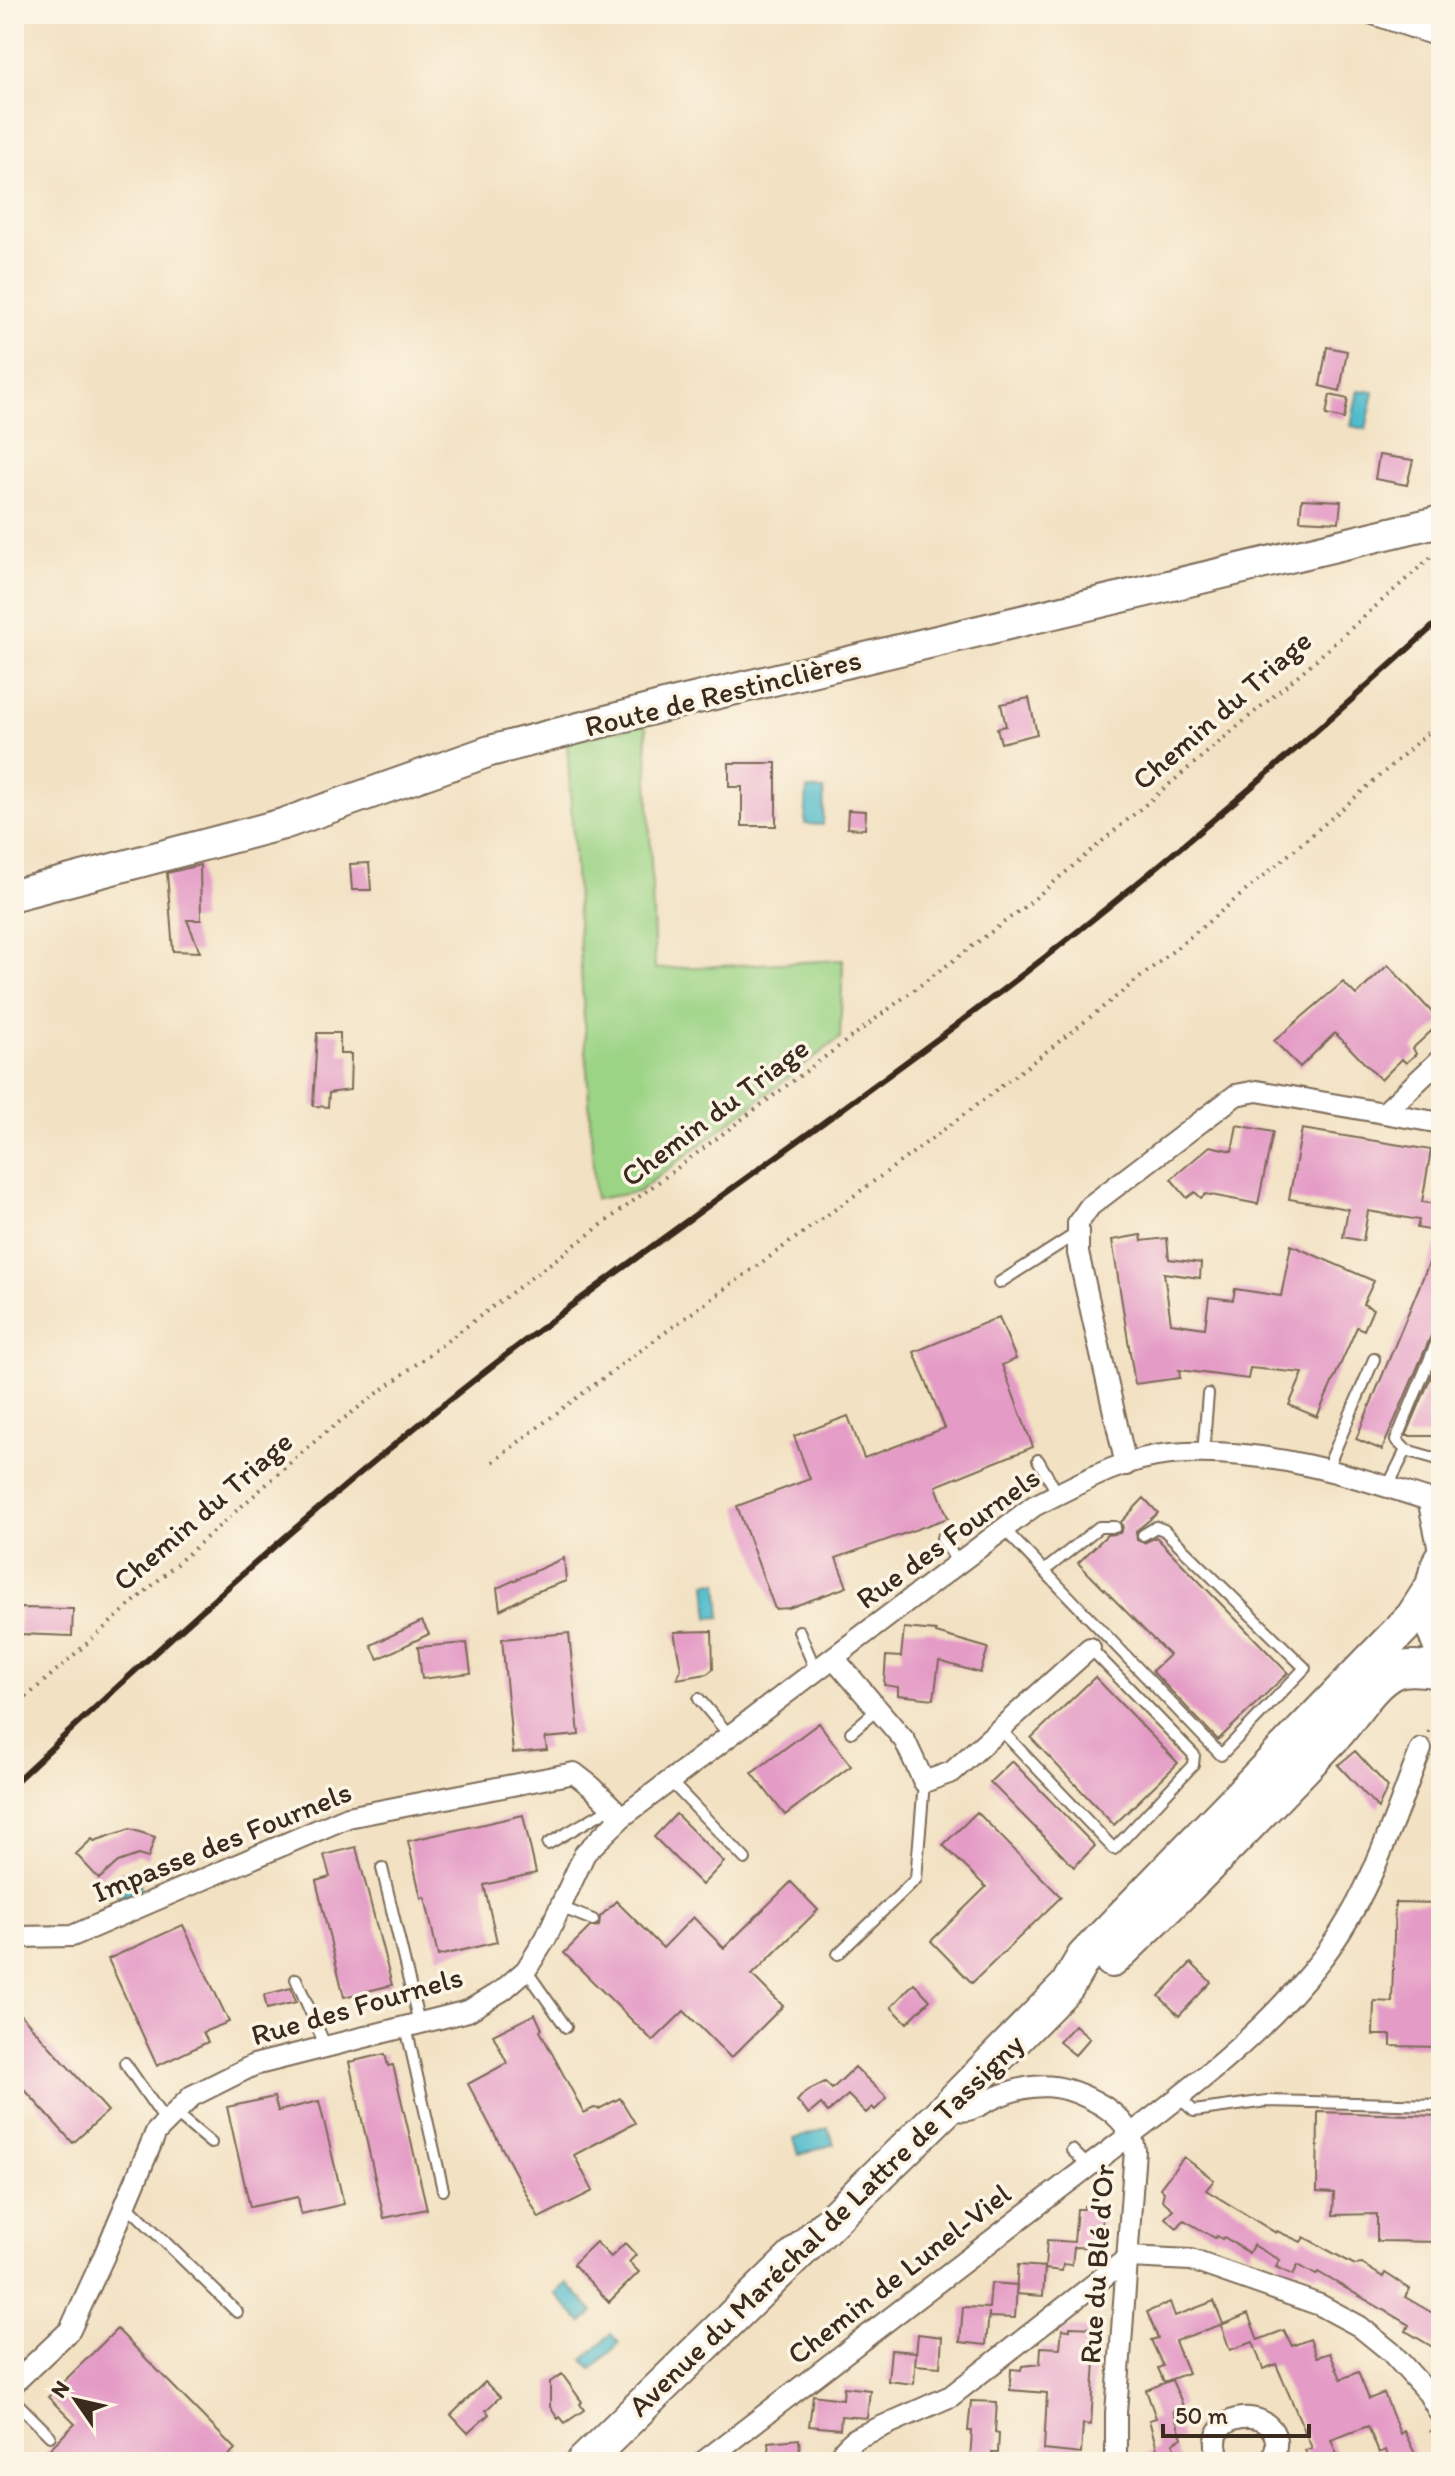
<svg xmlns="http://www.w3.org/2000/svg" width="1455" height="2476" font-family="Itim,sans-serif">
  <rect width="100%" height="100%" fill="#fcf5e5"/>
  <filter id="ink" filterUnits="userSpaceOnUse"><feTurbulence type="fractalNoise" baseFrequency=".0125" numOctaves="2"/><feDisplacementMap in="SourceGraphic" scale="16" xChannelSelector="R" yChannelSelector="G"/><feConvolveMatrix kernelMatrix="1 2 1 2 8 2 1 2 1" color-interpolation-filters="sRGB"/></filter>
  <filter id="wash" filterUnits="userSpaceOnUse"><feTurbulence type="fractalNoise" baseFrequency=".006" numOctaves="4" result="noise"/><feDisplacementMap in="SourceGraphic" scale="32" xChannelSelector="R" yChannelSelector="G"/><feGaussianBlur stdDeviation="1.8" result="paint"/><feColorMatrix in="noise" values="0 0 0 0 0 0 0 0 0 0 0 0 0 0 0 0 0 1.4 0 .05"/><feComposite in="paint" operator="in"/></filter>
  <g filter="url(#wash)">
    <rect width="100%" height="100%" fill="#f2e1c2"/>
    <path fill="#9cd486" stroke="#6c7f52" stroke-width="2" d="M646,724l9,245 188,-9 -3,78 -202,154 -43,7 -28,-458z"/>
    <path fill="#50bbcc" stroke="#467275" stroke-width="2" d="M1358,390l16,2 -8,37 -15,-3z
      M807,789l17,1 -1,35 -18,-1z
      M718,1582l3,35 -12,1 -3,-35z
      M136,1869l7,26 -24,7 -2,-7 7,-2 -6,-19z
      M828,2128l6,16 -35,11 -5,-16z
      M567,2283l27,29 -12,11 -27,-29z
      M611,2334l8,9 -27,26 -9,-9z"/>
    <g id="blocks">
      <path fill="#e49bc6" d="M1327,347l20,4 -7,40 -20,-5z
        M1330,395l18,4 -4,20 -18,-4z
        M1379,455l34,5 -6,25 -32,-6z
        M1302,499l39,2 -2,21 -39,-2z
        M1029,698l8,36 -36,9 -4,-15 9,-2 -5,-22z
        M729,763h47v63h-34v-39h-13z
        M848,810l18,1 -1,18 -18,-1z
        M369,863l2,27h-19l-2,-26z
        M200,865l1,55h-14l13,32 -27,-1 -6,-78z
        M1388,965l53,57 -28,26 3,6 -10,9 -4,-4 -21,21 -46,-47 -35,34 -26,-26 69,-59 13,13z
        M317,1033h23v21h11l-1,36 -21,3 -1,14 -15,-1z
        M1237,1125l36,7 -15,72 -52,-10 -5,4 -6,-6 -8,6 -16,-19 39,-33 22,5z
        M1302,1129l129,21 -9,52 19,3v27l-24,-4 2,-8 -51,-9 -5,30 -20,-4 5,-28 -59,-10z
        M1441,1234v90l-7,5 -52,121 -26,-11z
        M1141,1235l1,6 25,-3 2,21 32,4 -1,15 -36,-5 7,50 34,5 4,-31 24,3 2,-11 46,7 10,-51 83,36 -11,23 10,5 -9,21 -7,-3 -40,90 -28,-12 14,-32 -53,-5 -2,11 -69,-9 1,8 -45,6 -23,-144z
        M999,1317l17,42 -14,6 31,82 -97,39 12,32 -112,40 11,29 -58,21 -14,1 -38,-103 73,-27 -16,-43 54,-20 16,42 81,-30 -31,-76z
        M1441,1353v83h-35z
        M1144,1498l14,15 -22,18 1,9 7,3 12,-6 132,136 -70,67 -66,-69 17,-16 -91,-92 29,-28 13,-2 3,-5 -2,-6z
        M564,1558l2,23 -33,12 -33,17 -3,-22z
        M20,1608l53,1 -1,27 -53,-2z
        M422,1621l7,13 -51,25 -7,-14z
        M904,1628l32,3v2l52,15 -8,25 -41,-12 -5,38 -36,-4v-8l-14,-2 2,-29 15,1z
        M712,1631l1,38 -6,5 -30,5 4,-10 -7,-37z
        M569,1633l10,102 -34,3 2,12 -34,3 -11,-114z
        M467,1643l4,30 -49,6 -4,-32z
        M1095,1677l83,86 -64,62 -83,-87z
        M819,1723l32,43 -66,49 -33,-42z
        M1355,1751l33,36 -10,21 -40,-43z
        M1012,1761l83,85 -21,21 -84,-85z
        M977,1812l84,85 -89,86 -41,-42 55,-54 -43,-42z
        M676,1814l48,48 -22,23 -48,-48z
        M523,1815l13,58 -52,12 13,57 -59,14 -13,-59 -4,1 -13,-57z
        M130,1829l25,8 -7,21 -10,-3 -20,7 -19,17 -23,-25 16,-15 2,2z
        M356,1847l36,138 -48,12 -28,-116 14,-4 -6,-22z
        M791,1882l27,28 -66,65 31,31 -52,52 -47,-47 -31,30 -89,-88 26,-26 9,-1 1,-9 16,-16 47,47 30,-31 31,31z
        M1395,1902l46,1v144l-50,-1v-11h-18l1,-34 18,1z
        M183,1925l46,97 -26,10 5,10 -51,24 -49,-107z
        M1191,1963l20,19 -32,34 -20,-20z
        M914,1983l16,17 -23,23 -16,-16z
        M291,1988l5,14 -29,7 -3,-14z
        M14,2007l94,104 -35,32 -59,-65z
        M535,2014l7,15 -2,2 44,82 10,-5 5,1 21,-11 15,25 -61,32 19,36 -54,27 -71,-134 39,-21 -14,-28z
        M1075,2025l15,13 -15,17 -16,-13z
        M385,2054l3,12 5,-1 34,144 -43,9 -35,-156z
        M855,2067l32,31 -12,12 -3,-3 -6,6 -18,-18 -20,17 -7,-8 -12,10 -12,-13 8,-9 20,-10 7,7z
        M274,2097l4,14 41,-10 25,103 -43,10 -3,-17 -48,10 -23,-100z
        M1318,2112l123,4v126l-64,-1v-27l-44,1 1,-22 -17,-1z
        M1184,2157l30,23 -8,10 70,43 1,-2 24,11 3,-5 51,28 7,-1 21,13 2,-4 25,16 -5,8 36,21v34l-35,-21 3,-6 -91,-53 -2,3 -18,-10 -5,10 -17,-8 4,-7 -27,-15 -4,8 -25,-16 -2,2 -5,-3 -2,2 -31,-18 -7,8 -12,-10 8,-9 -11,-9 2,-8 -4,-4z
        M1084,2206l19,1 -3,41 -26,-1 -2,18 -9,-1 -1,7 -17,-2 2,-29 27,2 3,-33h7z
        M596,2242l15,15 14,-14 11,12 -7,7 10,10 -30,30 -36,-38z
        M1018,2265l27,2 -2,29 -27,-2z
        M991,2283l26,2 -2,33 -26,-1v-5l-3,33 -26,-3 3,-35 26,1z
        M1214,2301l9,23 -48,17 13,32 -24,9 -6,-14 5,-2 -12,-26 7,-2 -11,-26 23,-10 5,14z
        M1248,2314l10,26 26,-10 8,16 18,-7 7,18 13,-4 11,26 17,-7 11,27 15,-6 16,41 4,-3 15,31h-29l-4,-12 -7,3 -11,-27 -37,14 9,22h-30l-5,-12 7,-2 -36,-84 -13,5 -10,-27 -23,8 -9,-25z
        M1070,2327l27,1 -6,97 -8,-1 -2,30 -37,-4 3,-57 -37,-3 1,-21 10,1 1,-4 18,-2 1,-17 19,1 2,-19 8,1z
        M117,2329l118,120 -14,13h-185l39,-38 -27,-27z
        M918,2334l24,3 -2,30 -25,-2z
        M891,2350l25,2 -2,32 -26,-3z
        M562,2374l20,28 -2,2 4,6 -19,13 -5,-6 -2,2 -8,-12v-25z
        M1172,2380l11,26 -10,5 9,27 -9,5 8,19h-52l28,-13 -8,-29 7,-2 -10,-28z
        M485,2382l15,15 -14,13 3,4 -21,19 -17,-18z
        M844,2387l26,3 -3,28 -26,-2 -1,13 -31,-3 4,-31 30,4z
        M971,2401l26,1 -2,30 4,1 -1,20h-6v8l-22,-1 2,-29h-4z
        M799,2439l2,23h-31l-2,-20z"/>
    </g>
  </g>
  <g filter="url(#ink)">
    <use href="#blocks" fill-opacity="0" stroke="#7b6a57" stroke-width="2"/>
    <g fill="none" stroke-linecap="round" stroke-linejoin="round">
      <defs>
        <path id="lane" d="M999,1283l78,-50
          M1406,1450l-10,-10 45,-108
          M1203,1454l5,-60
          M1038,1460l20,34
          M1326,1471l48,-112
          M1388,1486l18,-36 35,10
          M1004,1529l217,226 84,-87 -141,-138 -8,-3 -13,8
          M942,1538l16,25
          M1044,1571l55,-44h16
          M799,1631l17,40
          M699,1699l31,37
          M1000,1729l114,120 79,-84 1,-10 -104,-107
          M851,1732l27,-23
          M670,1781l75,78
          M548,1844l64,-37
          M382,1868l37,155
          M560,1907l33,13
          M838,1954l78,-75 8,-97
          M526,1970l40,57
          M296,1979l30,68
          M406,2027l37,163
          M125,2063l41,59
          M1180,2099l14,12 73,-10 174,4
          M175,2113l36,30
          M1072,2150l16,16
          M126,2204l111,108
          M14,2400l36,36"/>
        <path id="street" d="M1373,14l68,23
          M1384,1113l57,-54
          M1126,1465l-48,-212v-30l12,-17 146,-111 21,-4 184,32
          M1428,1499l13,61
          M834,1658l71,83 19,41 28,-10 138,-124
          M18,1937l54,-1 276,-119 226,-44 18,14 30,30
          M946,2109c25,4 25,0 46,-10 43,-20 73,-16 111,7 16,10 30,26 32,44l-19,263v49
          M14,2383l56,-53 34,-74 52,-124 36,-36 62,-31 214,-54 35,-21 23,-20 20,-32 39,-85 37,-36 412,-311c43,-21 88,-48 137,-52 92,-8 184,22 270,50
          M703,2462c121,-92 241,-185 361,-277 91,-70 189,-136 259,-228 47,-61 70,-137 98,-208
          M839,2462c1,-11 9,-17 17,-24l95,-42 178,-139 62,3 129,45 39,21 32,26 37,41 13,22
          M1221,2462c-29,-59 79,-59 50,0"/>
        <path id="secondary" d="M14,895l269,-71 207,-73 178,-46 773,-184"/>
        <path id="primary" d="M1441,1559c-12,30 -14,58 0,88
          M1112,1960c77,-73 150,-149 223,-225 17,-18 35,-52 58,-63 13,-7 34,-3 48,-1
          M584,2462l362,-353 121,-123 17,-29 329,-340 18,-28"/>
      </defs>
      <use href="#lane" stroke="#7b6a57" stroke-width="14"/>
      <use href="#street" stroke="#7b6a57" stroke-width="24"/>
      <use href="#secondary" stroke="#7b6a57" stroke-width="34"/>
      <use href="#primary" stroke="#7b6a57" stroke-width="38"/>
      <path stroke="#7b6a57" stroke-width="4" stroke-dasharray="2 6" stroke-linecap="butt" d="M493,1462c148,-116 303,-222 453,-334 171,-128 337,-264 495,-407
        M14,1708l308,-273 705,-530 283,-240 131,-117
        M1428,1733l13,-18
        M1430,2430l11,23"/>
      <use href="#lane" stroke="#fff" stroke-width="10"/>
      <use href="#street" stroke="#fff" stroke-width="20"/>
      <use href="#secondary" stroke="#fff" stroke-width="30"/>
      <use href="#primary" stroke="#fff" stroke-width="34"/>
      <path stroke="#3b2a1e" stroke-width="6" d="M14,1783c160,-150 323,-297 496,-431 167,-128 341,-245 507,-373 148,-114 287,-235 424,-360"/>
    </g>
  </g>
  <g text-anchor="middle" stroke-width="7" stroke-linejoin="round" paint-order="stroke">
    <g font-size="30" fill="#3b2a1e" stroke="#fcf5e5">
      <text transform="translate(723 693) rotate(-14)" y="10">Route de Restinclières</text>
      <text transform="translate(1222 710) rotate(-41)" y="10">Chemin du Triage</text>
      <text transform="translate(715 1112) rotate(-37)" y="10">Chemin du Triage</text>
      <text transform="translate(203 1511) rotate(-41)" y="10">Chemin du Triage</text>
      <text transform="translate(948 1538) rotate(-36)" y="10">Rue des Fournels</text>
      <text transform="translate(222 1842) rotate(-22)" y="10">Impasse des Fournels</text>
      <text transform="translate(357 2006) rotate(-16)" y="10">Rue des Fournels</text>
      <text transform="translate(826 2225) rotate(-44)" y="10">Avenue du Maréchal de Lattre de Tassigny</text>
      <text transform="translate(1097 2264) rotate(-86)" y="10">Rue du Blé d'Or</text>
      <text transform="translate(899 2274) rotate(-38)" y="10">Chemin de Lunel-Viel</text>
    </g>
  </g>
  <rect width="1455" height="2476" fill="none" stroke="#fcf5e5" stroke-width="48"/>
  <g transform="translate(76 2400) rotate(304)" stroke="#fcf5e5" stroke-width="6" paint-order="stroke">
  <path d="M0-6L14 30L0 20L-14 30Z" fill="#3b2a1e"/>
  <text y="-12" font-size="22" font-weight="bold" text-anchor="middle" fill="#3b2a1e">N</text>
  </g>
  <path d="M1163 2424v12h146v-12" fill="none" stroke="#3b2a1e" stroke-width="4"/>
  <text x="1175" y="2424" font-size="24" fill="#3b2a1e" stroke="#fcf5e5" stroke-width="6" paint-order="stroke">50 m</text>
</svg>
